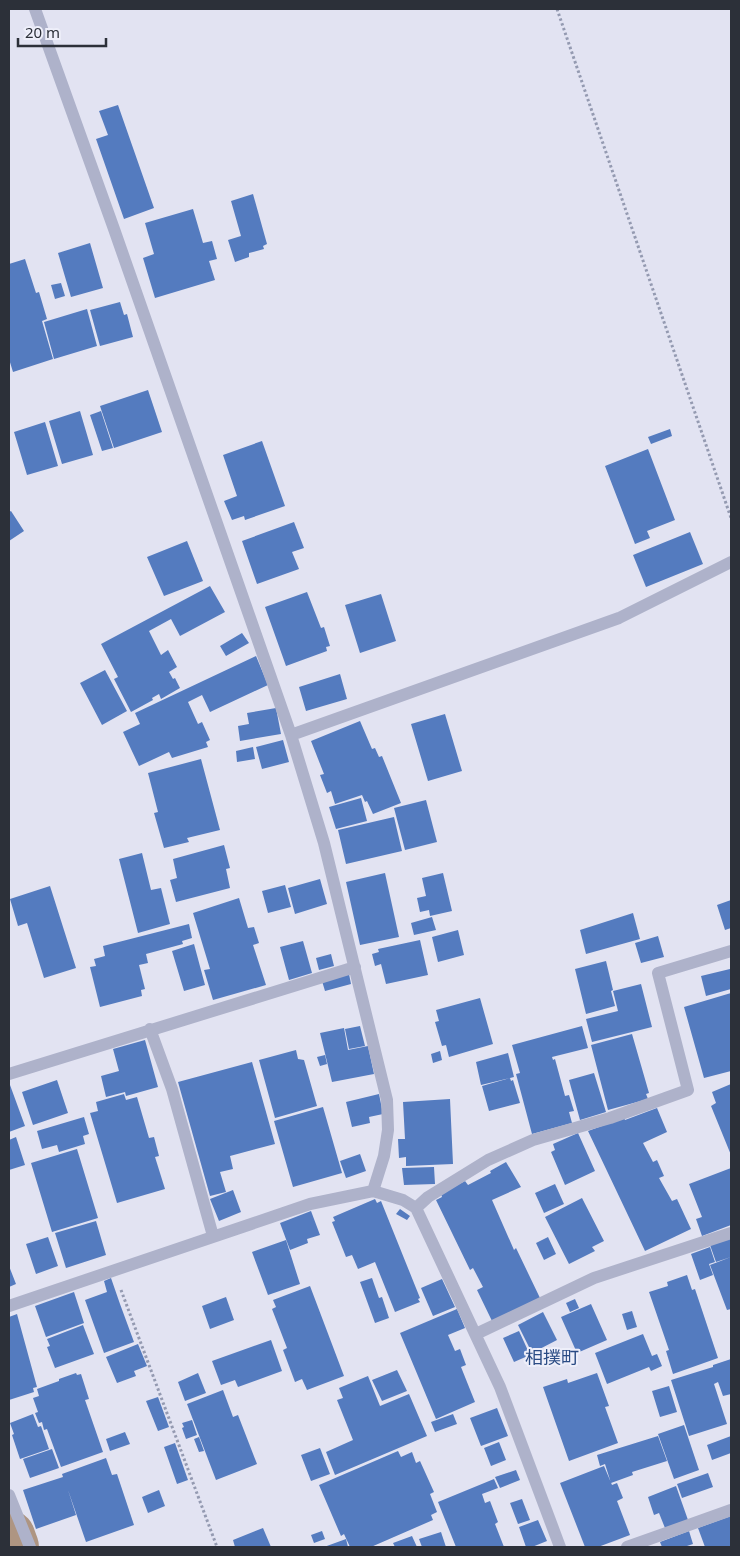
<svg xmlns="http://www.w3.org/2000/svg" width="740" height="1556" font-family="'Noto Sans','Noto Sans JP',sans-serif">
  <rect width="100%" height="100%" fill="#e2e3f2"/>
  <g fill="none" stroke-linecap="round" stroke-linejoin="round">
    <path stroke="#ae9582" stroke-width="52" d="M9,1536l4,11"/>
  </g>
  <path fill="#547bbf" d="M118,105l36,103 -30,11 -28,-80 12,-4 -9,-24z
    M253,194l14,50 -4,2 1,3 -15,4v4l-14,5 -7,-22 13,-4 -10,-35z
    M193,209l10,34 9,-2 5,18 -8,2 6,19 -60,18 -12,-40 11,-4 -9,-31z
    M90,243l13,45 -32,9 -13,-44z
    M25,259l11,34 3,-1 8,27 -5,2 11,38 -40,13 -4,-13v-95z
    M61,283l4,13 -10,3 -4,-14z
    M120,302l4,13 3,-1 6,23 -33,9 -10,-36z
    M87,309l10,37 -43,13 -10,-37z
    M148,390l14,42 -48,16 -14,-42z
    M80,411l13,44 -31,9 -13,-43z
    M101,411l12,37 -11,3 -12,-36z
    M45,422l13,44 -31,9 -13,-43z
    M670,429l2,7 -21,8 -3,-7z
    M262,441l23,65 -40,14 -1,-4 -12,4 -8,-19 13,-5 -14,-41z
    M648,449l27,71 -28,11 3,7 -15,6 -30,-78z
    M11,511l13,20 -15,10v-29z
    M294,522l10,26 -12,4 7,17 -42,15 -15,-43z
    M690,532l13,32 -57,23 -13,-32z
    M187,541l16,40 -39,15 -17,-39z
    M210,586l15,26 -45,24 -9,-17 -22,12 12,24 7,-5 9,17 -8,5 4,7 2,-1 5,10 -19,11 -2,-5 -7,4 1,2 -22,12 -17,-33 4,-2 -17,-33z
    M307,592l14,36 3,-1 6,19 -4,1 1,4 -41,15 -21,-59z
    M381,594l15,47 -36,12 -15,-48z
    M242,633l7,10 -23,13 -6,-10z
    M256,656l12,29 -58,27 -8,-17 -14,7 10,22 4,-2 8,18 -4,2 2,5 -36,11 -3,-6 -30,14 -16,-34 17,-8 -5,-11z
    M105,670l22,41 -25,14 -22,-42z
    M340,674l7,25 -41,12 -7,-24z
    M276,708l5,26 -41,7 -2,-15 11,-2 -2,-11z
    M445,714l17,57 -34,10 -17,-57z
    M360,721l12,28 3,-1 4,9 3,-1 19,47 -28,11 -6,-13 -2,1 -3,-7 -27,9 -4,-13 -4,2 -7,-18 4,-1 -13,-33z
    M283,740l6,22 -27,7 -6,-22z
    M253,747l2,12 -18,3 -1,-11z
    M201,759l19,71 -33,8 2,4 -25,6 -10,-35 4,-1 -10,-39z
    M361,798l6,23 -31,8 -7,-22z
    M426,800l11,42 -32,8 -11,-42z
    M394,817l8,34 -56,13 -8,-34z
    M224,845l6,23 -4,1 4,19 -54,14 -6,-22 7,-2 -4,-19z
    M142,853l9,37 10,-2 9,36 -32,9 -19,-74z
    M385,873l14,64 -39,8 -14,-63z
    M443,873l9,38 -22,5 -1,-6 -9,2 -3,-14 9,-2 -4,-18z
    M320,879l7,25 -32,10 -7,-26z
    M285,885l6,22 -23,6 -6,-22z
    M50,886l26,82 -32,10 -17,-55 -9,3 -8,-27z
    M239,898l9,30 6,-1 5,16 -6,2 13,40 -53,15 -9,-30 6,-1 -17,-56z
    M731,900v28l-6,2 -8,-25z
    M633,913l7,26 -54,15 -6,-24z
    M432,917l4,13 -22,5 -3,-12z
    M189,924l3,14 -10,3 1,3 -37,10 2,9 -9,2 6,24 -4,1 1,6 -42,11 -10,-40 6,-1 -2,-7 11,-3 -2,-10z
    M458,930l6,25 -26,7 -6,-25z
    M658,936l6,21 -23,6 -6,-20z
    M420,940l8,35 -42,9 -5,-20 -6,2 -3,-12 7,-2 -1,-3z
    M303,941l9,32 -23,7 -9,-33z
    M194,944l11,41 -21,6 -12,-40z
    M331,954l3,12 -15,4 -3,-12z
    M606,961l7,29 -2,1 4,15 -29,8 -11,-45z
    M730,969l1,20 -25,7 -5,-20z
    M349,974l2,10 -26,7 -3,-10z
    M641,984l11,43 -60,15 -6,-23 32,-8 -5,-20z
    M731,993v78l-27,7 -20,-71z
    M480,998l13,46 -44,13 -3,-12 -4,1 -7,-24 4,-1 -3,-11z
    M360,1026l5,20 -16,3 -4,-20z
    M582,1026l6,22 -36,9 1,3 2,-1 10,37 4,-1 5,16 -5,1 3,11 -40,11 -16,-60 4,-1 -8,-28z
    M344,1028l4,22 20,-4 6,28 -42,8 -12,-49z
    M632,1034l17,59 -3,1 2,5 -40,11 -17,-65z
    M145,1040l13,47 -32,9 -1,-4 -19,5 -5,-21 18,-5 -6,-22z
    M296,1050l2,9 6,1 13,46 -42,12 -16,-58z
    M440,1051l2,9 -9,3 -2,-9z
    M508,1053l6,24 -33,8 -5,-23z
    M325,1055l2,9 -7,2 -3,-9z
    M252,1062l23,82 -45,12 3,13 -13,3 6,20 -16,4 -32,-114z
    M594,1073l12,39 -26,8 -11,-40z
    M510,1078l1,3 2,-1 7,23 -31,8 -7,-25z
    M57,1080l11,33 -35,12 -11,-33z
    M731,1084v71l-20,-49 5,-3 -4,-11z
    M10,1085l15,41 -16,6v-46z
    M124,1094l2,6 11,-3 12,41 5,-1 5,19 -4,1 10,32 -48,14 -27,-90 8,-2 -2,-9z
    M379,1094l4,20 -14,3 1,6 -18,4 -6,-25z
    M450,1099l3,65 -47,2v-9l-7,1 -1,-19h7l-2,-37z
    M323,1107l19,66 -49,14 -19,-66z
    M657,1108l10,24 -24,11 10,19 4,-2 7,16 -5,2 13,23 5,-2 14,30 -46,22 -57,-120 36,-13 1,2z
    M84,1117l5,17 -6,2 2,8 -26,8 -2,-7 -15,4 -5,-18z
    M578,1133l17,38 -30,14 -14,-33 4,-2 -2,-6z
    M16,1137l9,28 -16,5v-30z
    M77,1149l21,69 -46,14 -21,-69z
    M360,1154l6,17 -20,7 -6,-17z
    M506,1162l15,25 -29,13 22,50 2,-2 24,50 -48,23 -15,-31 6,-3 -10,-19 -3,2 -34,-70 6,-3 -1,-3 24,-13 3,4 23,-12 -1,-2z
    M434,1167l1,17 -31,1 -2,-17z
    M731,1168v57l-29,11 -6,-17 6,-2 -13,-33z
    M555,1184l9,20 -20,9 -9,-20z
    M233,1190l8,22 -22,9 -9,-22z
    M582,1198l22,43 -12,6 3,4 -26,13 -24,-47z
    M375,1199l2,4 4,-2 39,97 -2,1 2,3 -25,10 -20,-50 -17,7 -6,-14 -6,2 -14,-35 3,-1 -2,-4z
    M400,1209l10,7 -3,4 -11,-6z
    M311,1211l9,24 -13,4 1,4 -18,7 -10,-27z
    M96,1221l10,34 -40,13 -11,-35z
    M48,1237l10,29 -22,8 -10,-30z
    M548,1237l8,17 -12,6 -8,-17z
    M731,1238v19l-15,5 -6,-17z
    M286,1240l14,44 -32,11 -16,-43z
    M710,1247l5,15 -6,2 4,11 -13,5 -9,-26z
    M731,1257v52l-4,1 -17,-45z
    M9,1266l7,18 -7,3z
    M687,1275l5,15 3,-1 23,69 -45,16 -7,-23 3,-1 -20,-58 19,-6 -1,-4z
    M111,1278l9,26 -7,3 7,-3 14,38 -30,11 -19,-53 22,-8 -3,-11z
    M372,1278l7,20 3,-1 7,21 -14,5 -15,-41z
    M442,1279l13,28 -22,9 -12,-28z
    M310,1286l34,90 -37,14 -5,-11 -7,3 -12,-32 4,-2 -15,-39 4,-2 -3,-7z
    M74,1292l10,31 -38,14 -11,-31z
    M226,1297l8,23 -24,9 -8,-23z
    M575,1299l4,9 -9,4 -4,-9z
    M591,1304l16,36 -30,13 -16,-36z
    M457,1309l8,19 -17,7 7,16 5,-2 6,16 -5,2 14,35 -39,17 -36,-86z
    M632,1311l5,16 -10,3 -5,-16z
    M543,1312l14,28 -25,13 -14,-28z
    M17,1314l20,73 -4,1 1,4 -25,8v-83z
    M83,1325l11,29 -39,14 -8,-21 3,-1 -3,-7z
    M519,1331l11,24 -16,7 -11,-24z
    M643,1334l9,22 5,-2 5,12 -11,5 -2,-4 -42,17 -12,-31z
    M271,1340l11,31 -44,16 -3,-7 -14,5 -9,-24z
    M138,1344l9,22 -13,5 2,5 -19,7 -11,-26z
    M731,1359v35l-8,2 -5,-14 -4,2 13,40 -38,12 -18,-56 42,-13v-2z
    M397,1370l10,21 -25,10 -10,-21z
    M76,1373l1,2 4,-1 8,25 -4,1 18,52 -42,15 -14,-38 -3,1 -2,-8 -3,1 -4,-10 3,-1 -5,-14 6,-2 -2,-7 22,-8v-2z
    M198,1373l8,20 -21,8 -7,-19z
    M597,1373l12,33 -4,1 13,36 -49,18 -26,-74 24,-8 1,4z
    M368,1376l12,30 29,-12 18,42 -92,39 -9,-23 27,-12 -16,-40 6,-2 -4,-10z
    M669,1386l8,26 -17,5 -8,-26z
    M223,1390l10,27 5,-2 19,49 -41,16 -29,-76z
    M158,1397l11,30 -11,4 -12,-30z
    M497,1408l11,28 -27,10 -11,-28z
    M33,1414l5,13 3,-1 8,23 -29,10 -8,-24 2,-1 -4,-11z
    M453,1414l4,10 -22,8 -4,-10z
    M192,1420l5,15 -11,4 -4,-11 2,-1 -2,-4z
    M684,1425l15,45 -25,9 -16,-45z
    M125,1432l5,12 -20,7 -4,-12z
    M658,1436l9,25 -35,11 1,3 -22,8 -6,-19 -5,2 -3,-11z
    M731,1436v17l-19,7 -5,-15z
    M199,1437l5,14 -5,1 -5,-13z
    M499,1442l7,18 -15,6 -7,-18z
    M175,1443l13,37 -11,4 -13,-37z
    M320,1448l10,26 -19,7 -10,-26z
    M52,1449l7,19 -29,10 -7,-19z
    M398,1451l3,6 11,-5 4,11 4,-2 14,31 -4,2 7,18 -6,3 2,5 -62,27h-21l-6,-13 -3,2 -22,-51z
    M106,1458l6,17 5,-1 17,51 -48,17 -18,-52 8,25 -40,14 -13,-39 40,-13 -1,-3z
    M604,1466l8,19 5,-2 6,15 -6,3 13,34 -32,12h-13l-25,-64z
    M516,1470l4,10 -20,8 -5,-11z
    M708,1473l5,14 -31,11 -5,-14z
    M494,1479l4,9 -16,6 3,9 5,-2 8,21 -3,2 9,23h-48l-18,-45z
    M676,1486l12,34 -23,8 -6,-15 -5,2 -6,-18z
    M159,1490l6,16 -17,7 -6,-16z
    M522,1499l8,21 -12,4 -8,-21z
    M731,1516v31h-26l-7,-19z
    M538,1520l9,21 -15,6h-6l-7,-20z
    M263,1528l8,19h-36l-2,-7z
    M322,1531l3,8 -11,4 -3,-8z
    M689,1531l4,13 -9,3h-22l-2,-5z
    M441,1532l5,15h-24l-3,-8z
    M412,1536l5,11h-22l-2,-4z
    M346,1539l2,8h-24z"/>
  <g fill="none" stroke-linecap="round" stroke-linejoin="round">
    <path stroke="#949ab1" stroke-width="3" stroke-dasharray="2.5 2.5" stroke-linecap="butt" d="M557,9l174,509
      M121,1290l96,257"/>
    <path stroke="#aeb2ca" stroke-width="12" d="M35,9l79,220 177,506 33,108 63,257 1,30 -4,26 -11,35 30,9 13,8 84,179 60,160
      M291,735l328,-117 112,-56
      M150,1029l22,60 41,147
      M9,1074l346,-107
      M416,1208l12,-11 60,-37 45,-20 77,-22 78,-28 -30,-117 73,-22
      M9,1306l301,-102 63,-13
      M476,1334l118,-56 137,-45
      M9,1495l21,52
      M627,1547l104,-37"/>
  </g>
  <g text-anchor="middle" stroke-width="4" stroke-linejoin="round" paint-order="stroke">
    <g font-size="18" fill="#2a4b84" stroke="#eeeffa">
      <text x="552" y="1364">相撲町</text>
    </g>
  </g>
  <rect width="740" height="1556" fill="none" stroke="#2c3039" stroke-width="20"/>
  <path d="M18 38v8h88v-8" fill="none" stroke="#2c3039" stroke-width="2.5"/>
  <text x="25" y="38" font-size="15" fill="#2c3039" stroke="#eeeffa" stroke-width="4" paint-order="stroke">20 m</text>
</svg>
